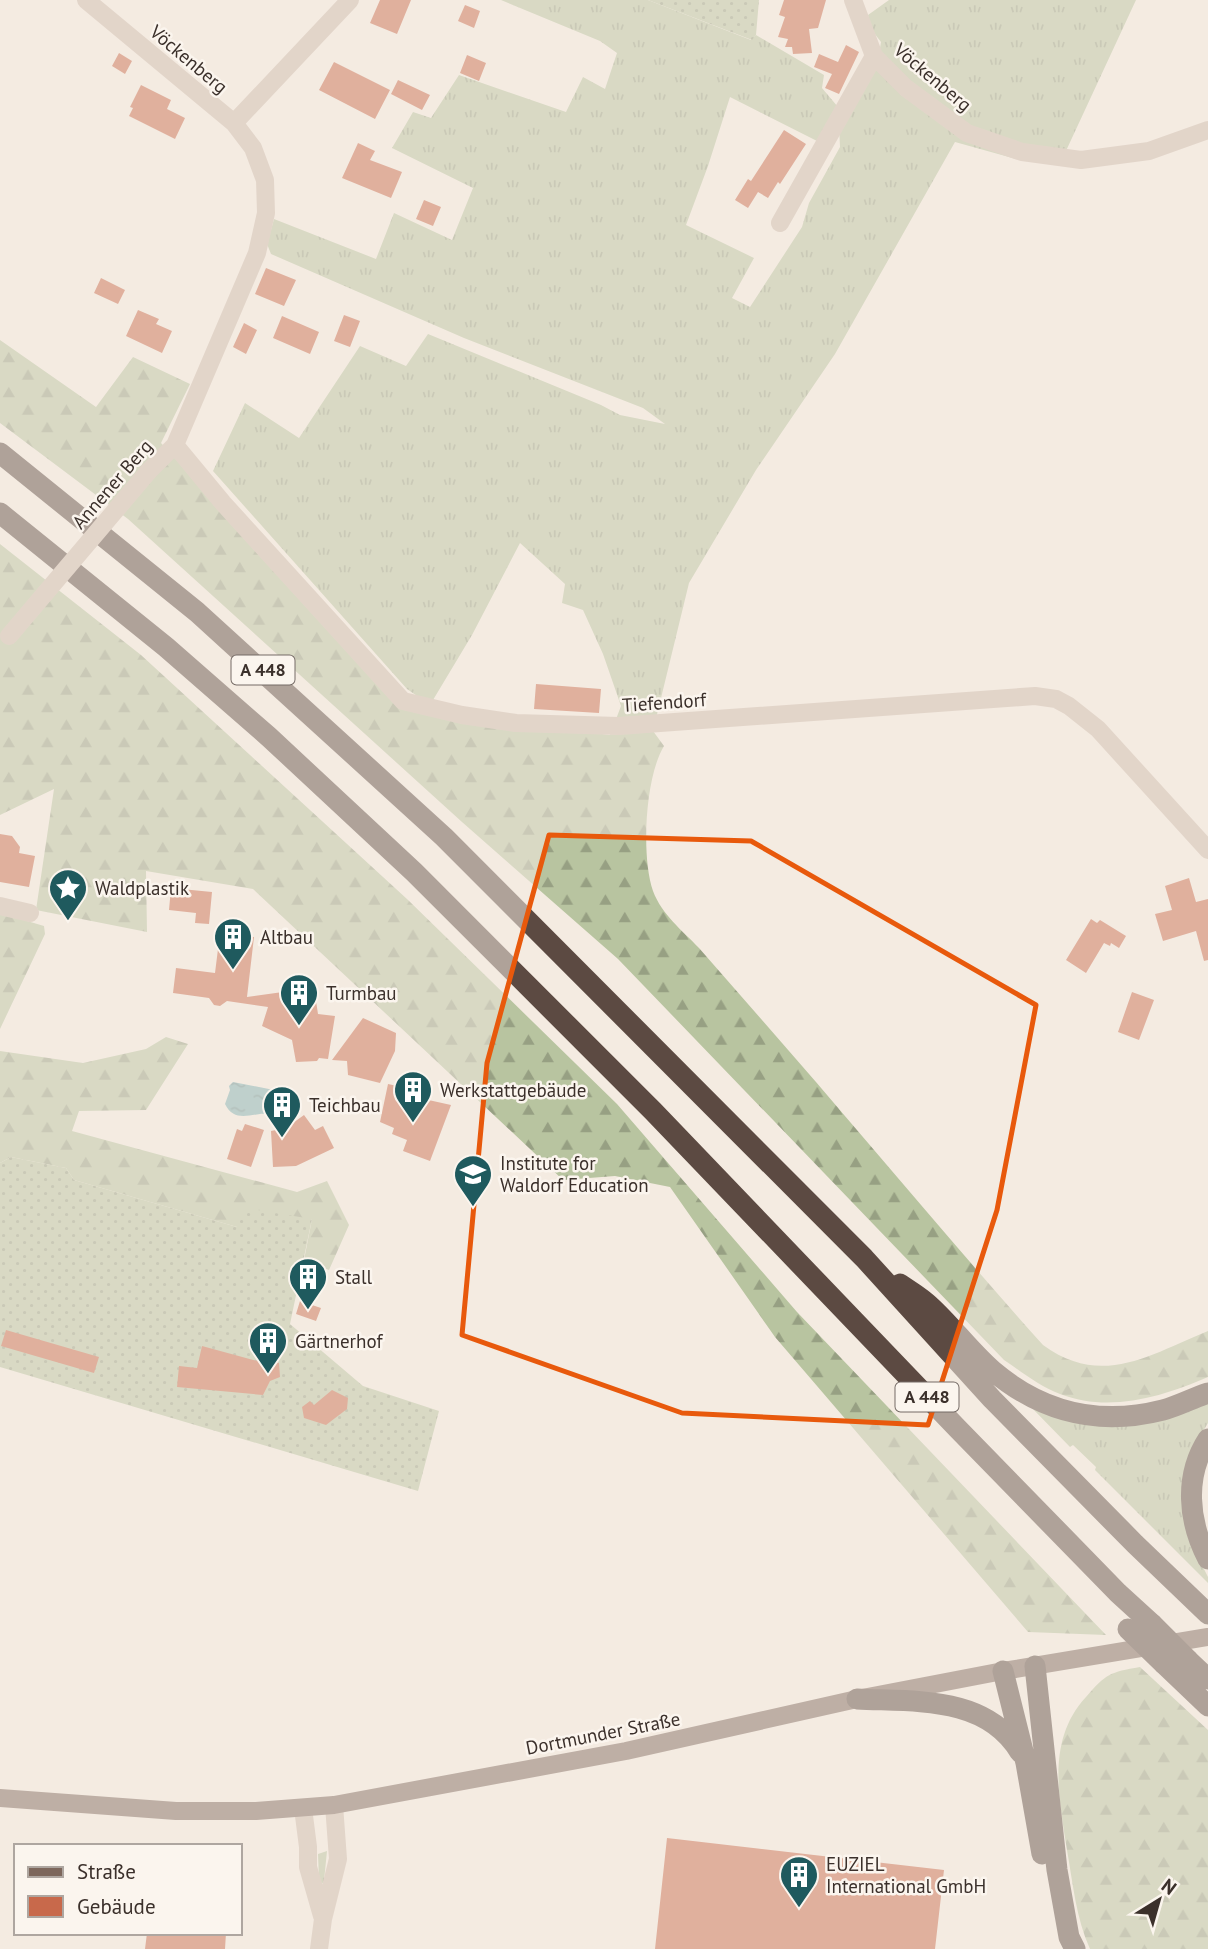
<svg xmlns="http://www.w3.org/2000/svg" width="1208" height="1949" font-family="'PT Sans',sans-serif">
  <defs>
    <pattern id="grass-tufts" width="24" height="20" patternUnits="userSpaceOnUse" patternTransform="scale(1.75)"><rect width="24" height="20" fill="#b8c4a0"/><path d="M3 7l-1-3M5 7V3M7 7l1-3M15 17l-1-3M17 17v-4M19 17l1-3" fill="none" stroke="#97a083"/></pattern>
    <pattern id="forest-firs" width="22" height="20" patternUnits="userSpaceOnUse" patternTransform="scale(1.75)"><rect width="22" height="20" fill="#b8c4a0"/><path d="M5 1l3.5 6h-7zM16 11l3.5 6h-7z" fill="#97a083"/></pattern>
    <pattern id="garden-dots" width="8" height="8" patternUnits="userSpaceOnUse" patternTransform="scale(1.75)"><rect width="8" height="8" fill="#b8c4a0"/><path d="M2 2h.1M6 6h.1" fill="none" stroke="#97a083" stroke-width="1.8" stroke-linecap="round"/></pattern>
    <pattern id="water-ripples" width="26" height="14" patternUnits="userSpaceOnUse" patternTransform="scale(1.75)"><rect width="26" height="14" fill="#7fb0b2"/><path d="M2 4q2-2 4 0t4 0M15 11q2-2 4 0t4 0" fill="none" stroke="#699091"/></pattern>
  </defs>
  <rect width="100%" height="100%" fill="#f4ebe1"/>
  <path fill="url(#grass-tufts)" d="M501,0h147l103,40 5,-5 68,40 -2,13 16,19 -19,35 -89,-45 -22,69 -22,59 68,33 -22,40 18,9 52,-80 7,-24 31,-56 -1,-21 38,-60 4,-24 -10,-13 -3,-14 21,-15h247l-71,153 -49,6 -61,-17 -120,212 -79,116 -67,113 -36,148 -43,4 11,-29 -18,-52 -20,-44 -21,-7 3,-19 -45,-41 -48,92 -42,70 -23,-16 -194,-218 32,-68 54,35 61,-92 46,20 22,-32 173,71 19,10 45,9 -22,-16 -179,-70 -193,-84 -4,-10 7,-25 102,40 18,-46 58,27 21,-52 -81,-40 21,-36 18,6 28,-43 107,37 17,-35 22,12 12,-36 -17,-12z
    M1208,1400v23l-6,10v132l6,12v6l-113,-113 1,-3 -23,-22 -3,2 -39,-40 17,5z
    M327,1851l-3,30 -2,3 -3,-4 -1,-26z"/>
  <path fill="url(#forest-firs)" d="M0,340l96,67 37,-50 57,27 -29,59 247,266 202,26 43,-4 11,15c-19,31 -23,111 -11,145 9,24 29,39 46,57 21,24 42,48 63,72 95,108 185,218 281,325 59,43 106,10 165,-14v46c-46,20 -99,36 -148,17 -21,-8 -38,-22 -56,-34l-386,-401 -156,-137 -334,-303 -128,-96z
    M0,544l141,111 266,244 210,205 180,208 309,323 -78,-3 -253,-295 -105,-150 -55,-11 -52,4 -310,-291 -107,-18 1,61 -111,-22 18,-121 -54,26z
    M0,913l44,13 1,8 -45,95z
    M166,1037l22,7 -42,66 -67,1 -7,20 225,61 30,-11 22,44 -20,45 -25,-10 8,-41 -75,8 -163,-47 -8,-12 -55,-11 -11,6v-112l83,12 63,-14z
    M1140,1667l68,63v219h-118c-14,-31 -17,-65 -23,-99 -8,-52 -21,-110 19,-153 20,-23 24,-25 54,-30z"/>
  <path fill="url(#garden-dots)" d="M648,0h111l-3,35 -4,5z
    M11,1157l55,11 8,12 163,47 8,-19 67,11 -22,105 73,62 76,25 -21,80 -418,-124v-204z"/>
  <path fill="url(#water-ripples)" d="M233,1082l46,9 7,15 -4,12c-8,-1 -16,-5 -22,-4 -15,2 -27,6 -35,-10l5,-14 -1,-4z"/>
  <path fill="#c8694b" d="M380,0h31l-14,34 -27,-11z
    M784,0h42l-8,28 -9,1 3,24 -19,1 -1,-7h-7l3,-8 -10,-2 7,-20 -6,-2z
    M465,5l15,6 -6,17 -16,-7z
    M846,45l13,7 -20,42 -14,-6 7,-14 -18,-7 5,-13 19,8z
    M119,53l13,8 -7,13 -13,-8z
    M467,55l19,8 -7,18 -19,-8z
    M334,62l56,28 -15,29 -56,-29z
    M398,80l32,15 -8,15 -31,-16z
    M141,85l30,15 -4,9 18,9 -10,21 -46,-23 4,-8 -3,-1z
    M784,130l22,14 -26,40 -2,-2 -10,16 -10,-6 -10,16 -13,-8 13,-21 3,2z
    M358,143l17,8 -5,9 32,12 -11,26 -49,-20z
    M424,200l17,7 -8,19 -17,-7z
    M266,268l30,12 -12,26 -29,-12z
    M101,278l24,12 -7,14 -24,-11z
    M138,310l21,9 -3,5 16,7 -10,22 -36,-17z
    M344,315l16,6 -10,26 -16,-6z
    M282,316l37,16 -9,22 -37,-16z
    M244,323l13,7 -11,24 -13,-7z
    M536,684l65,5 -2,24 -65,-4z
    M0,834l12,2 8,11 -1,6 16,3 -6,31 -29,-5z
    M1189,878l7,24 12,-3v61l-4,1 -8,-30 -33,10 -8,-27 17,-4 -7,-24z
    M171,888l41,4 -3,32 -14,-1 1,-10 -27,-3z
    M1091,919l6,4 3,-3 26,16 -7,12 -8,-5 -1,3 -6,-3 -18,30 -20,-13z
    M220,933l34,4 -7,60 43,-6 2,11 24,-1 2,13 17,2 -7,43 -9,-1 -2,3 -21,1 -4,-22 -30,-14 6,-19 -41,-6 -7,5 -6,-1 -5,-7 -36,-5 3,-25 39,5z
    M1132,992l22,8 -15,40 -21,-8z
    M363,1018l33,15 -1,18 -15,32 -32,-8 -1,-14 -15,-1z
    M388,1084l28,6 -1,7 36,8 -21,56 -27,-10 4,-11 -15,-6 2,-6 -14,-6z
    M304,1115l11,15 8,-4 11,22 -38,18 -23,1 -2,-36 15,-3z
    M245,1124l19,6 -13,37 -24,-8 10,-30 5,2z
    M300,1301l21,7 -5,13 -20,-7z
    M6,1330l93,27 -5,16 -93,-27z
    M202,1346l59,16 1,-4 17,5 1,14 -10,4 -7,14 -86,-8 2,-21 18,2z
    M332,1390l16,8 -1,11 -21,16 -22,-7 -2,-11 8,-6 4,4z
    M667,1838l277,32 -9,79h-280z
    M147,1933h79l-1,16h-80z"/>
  <g fill="none" stroke-linecap="round" stroke-linejoin="round">
    <path stroke="#cdbbac" stroke-width="18" d="M86,0l148,123 19,25 12,32 1,33 -9,40 -82,192 -27,27
      M874,56l32,32 61,45 55,19 59,8 68,-9 59,-21
      M234,123l116,-123
      M780,223l94,-167 -21,-56
      M175,445l48,58 180,198 59,14 54,8 103,3 416,-30 21,3 13,7 29,23 110,121
      M0,906l30,7
      M303,1808l5,39v20l14,49
      M319,1949l4,-30 15,-60 -4,-54"/>
    <path stroke="#7d675c" stroke-width="18" d="M0,1798l176,13h80l78,-6 292,-54 231,-52 146,-28 205,-34"/>
    <path stroke="#5c4a42" stroke-width="21" d="M0,453l197,159 247,225 420,421 128,141 143,145 73,70
      M0,513l166,134 103,90 145,135 239,239 305,318 160,164 34,31
      M900,1284c10,7 21,13 30,22 22,20 40,45 63,65 50,42 107,55 170,39 15,-4 30,-12 45,-17
      M1208,1439c-24,37 -20,82 0,120
      M1188,1660l20,19
      M1164,1664l44,42
      M1035,1666l22,204 12,67 6,12
      M1003,1671l23,92 16,91
      M857,1699c57,3 129,-4 163,53"/>
    <path stroke="#cdbbac" stroke-width="18" d="M9,636l139,-164"/>
    <path stroke="#5c4a42" stroke-width="21" d="M1152,1624l36,36
      M1128,1629l36,35"/>
  </g>
  <path d="M0 0H1208V1949H0ZM549,835l202,6 285,164 -39,205 -69,215 -246,-12 -220,-78 25,-272z" fill="#f4ebe1" fill-opacity=".55" fill-rule="evenodd"/>
  <path fill="none" stroke="#e8590c" stroke-width="5" stroke-linejoin="round" d="M549,835l202,6 285,164 -39,205 -69,215 -246,-12 -220,-78 25,-272z"/>
  <defs>
    <symbol id="sight-pin" viewBox="-11 -11 22 30"><path d="M0 17L-7.5 6A9.5 9.5 0 1 1 7.5 6Z" fill="#1f5a5e" stroke="#fbf5ee"/><path d="M0-6L1.8-2.2L6-1.7L2.9 1.2L3.7 5.4L0 3.3L-3.7 5.4L-2.9 1.2L-6-1.7L-1.8-2.2Z" fill="#fff"/></symbol>
    <symbol id="building-pin" viewBox="-11 -11 22 30"><path d="M0 17L-7.5 6A9.5 9.5 0 1 1 7.5 6Z" fill="#1f5a5e" stroke="#fbf5ee"/><path d="M-4-6H4V6H1V3H-1V6H-4ZM-2.5-4.3h1.7v1.8h-1.7ZM.8-4.3h1.7v1.8H.8ZM-2.5-1h1.7V.8h-1.7ZM.8-1h1.7V.8H.8Z" fill="#fff"/></symbol>
    <symbol id="university-pin" viewBox="-11 -11 22 30"><path d="M0 17L-7.5 6A9.5 9.5 0 1 1 7.5 6Z" fill="#1f5a5e" stroke="#fbf5ee"/><path d="M0-5L7-2L0 1L-7-2ZM-4 1L0 2.5L4 1V4Q0 6-4 4Z" fill="#fff"/></symbol>
  </defs>
  <g fill-rule="evenodd">
    <use href="#sight-pin" x="46" y="866" width="44" height="60"/>
    <use href="#building-pin" x="211" y="915" width="44" height="60"/>
    <use href="#building-pin" x="277" y="971" width="44" height="60"/>
    <use href="#building-pin" x="391" y="1068" width="44" height="60"/>
    <use href="#building-pin" x="260" y="1083" width="44" height="60"/>
    <use href="#university-pin" x="451" y="1152" width="44" height="60"/>
    <use href="#building-pin" x="286" y="1255" width="44" height="60"/>
    <use href="#building-pin" x="246" y="1319" width="44" height="60"/>
    <use href="#building-pin" x="777" y="1853" width="44" height="60"/>
  </g>
  <g text-anchor="middle" stroke-width="5" stroke-linejoin="round" paint-order="stroke">
    <g fill="#fbf5ee" stroke="#756b66" stroke-width="2">
      <rect x="231.5" y="655.5" width="63" height="29" rx="5"/>
      <rect x="895.5" y="1382.5" width="63" height="29" rx="5"/>
    </g>
    <g font-size="18" font-weight="bold" fill="#3b302b">
      <text x="263" y="676">A 448</text>
      <text x="927" y="1403">A 448</text>
    </g>
    <g font-size="19" fill="#3b302b" stroke="#fbf5ee">
      <text transform="translate(189 59) rotate(40)" y="7">Vöckenberg</text>
      <text transform="translate(933 77) rotate(40)" y="7">Vöckenberg</text>
      <text transform="translate(112 484) rotate(-49)" y="7">Annener Berg</text>
      <text transform="translate(664 702) rotate(-4)" y="7">Tiefendorf</text>
      <text transform="translate(603 1733) rotate(-11)" y="7">Dortmunder Straße</text>
    </g>
    <g font-size="19" fill="#3b302b" stroke="#fbf5ee" text-anchor="start">
      <text x="95" y="895">Waldplastik</text>
      <text x="260" y="944">Altbau</text>
      <text x="326" y="1000">Turmbau</text>
      <text x="440" y="1097">Werkstattgebäude</text>
      <text x="309" y="1112">Teichbau</text>
      <text x="500" y="1170">Institute for<tspan x="500" dy="22">Waldorf Education</tspan></text>
      <text x="335" y="1284">Stall</text>
      <text x="295" y="1348">Gärtnerhof</text>
      <text x="826" y="1871">EUZIEL<tspan x="826" dy="22">International GmbH</tspan></text>
    </g>
  </g>
  <rect x="14" y="1844" width="228" height="91" fill="#fbf5ee" stroke="#aea6a0" stroke-width="2"/>
  <rect x="28" y="1867" width="35" height="10" fill="#7d675c" stroke="#aea6a0" stroke-width="2"/>
  <text x="77" y="1879" font-size="21" fill="#3b302b">Straße</text>
  <rect x="28" y="1896" width="35" height="21" fill="#c8694b" stroke="#aea6a0" stroke-width="2"/>
  <text x="77" y="1914" font-size="21" fill="#3b302b">Gebäude</text>
  <g transform="translate(1159 1900) rotate(37)" stroke="#fbf5ee" stroke-width="5" paint-order="stroke">
  <path d="M0-5L12 26L0 18L-12 26Z" fill="#3b302b"/>
  <text y="-10" font-size="19" font-weight="bold" text-anchor="middle" fill="#3b302b">N</text>
  </g>
</svg>
